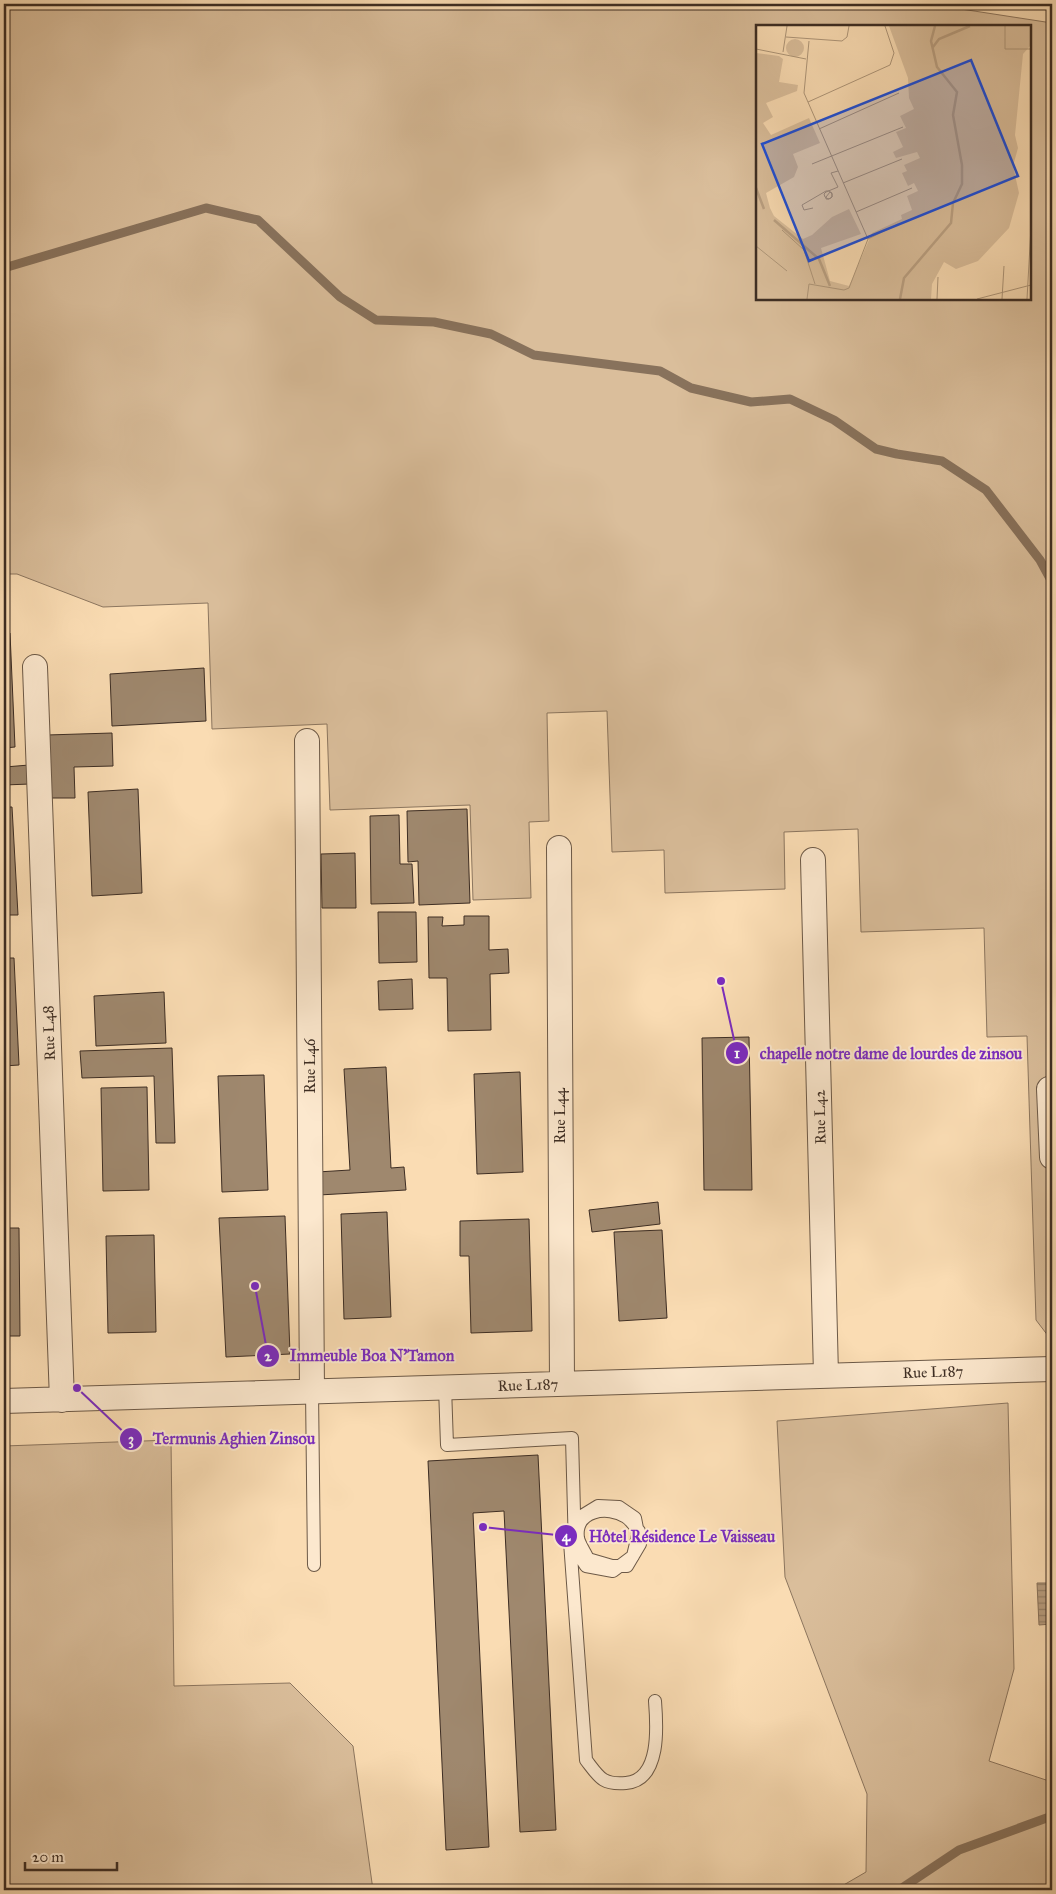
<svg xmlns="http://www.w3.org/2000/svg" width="1056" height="1894" font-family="'IM FELL Great Primer',serif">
  <defs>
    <pattern id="water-rules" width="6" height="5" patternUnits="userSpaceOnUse" patternTransform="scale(1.25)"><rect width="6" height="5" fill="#baa082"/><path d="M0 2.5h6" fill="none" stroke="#98836a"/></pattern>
  </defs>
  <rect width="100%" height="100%" fill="#fadcb3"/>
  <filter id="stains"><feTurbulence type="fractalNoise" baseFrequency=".004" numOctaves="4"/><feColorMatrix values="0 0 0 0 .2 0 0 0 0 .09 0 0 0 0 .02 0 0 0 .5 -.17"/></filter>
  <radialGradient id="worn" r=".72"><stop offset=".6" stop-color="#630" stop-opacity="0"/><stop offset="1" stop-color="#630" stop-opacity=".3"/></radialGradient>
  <path fill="#dabe9b" stroke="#8c765f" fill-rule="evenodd" d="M4,4h950l7,5 91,14v1318l-16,-21 -9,-284 -40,1 -3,-109 -123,4 -3,-103 -74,3 1,57 -120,4 -1,-43 -52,2 -5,-141 -60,2 2,108 -20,1 2,76 -58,2 -3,-95 -140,5 -3,-86 -115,5 -4,-126 -105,4 -86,-33h-13zM757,26h273v273h-273z
    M1008,1403l6,266 -25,92 63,21v108h-217l31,-18 1,-78 -82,-217 -8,-156z
    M171,1440l3,246 116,-3 63,63 20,144h-369v-444z"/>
  <path fill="url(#water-rules)" stroke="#88725c" d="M1037,1583h15v41l-13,1z"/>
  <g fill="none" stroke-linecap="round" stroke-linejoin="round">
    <path stroke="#88725c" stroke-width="9" d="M4,268l202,-60 52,12 82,77 36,23 58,2 57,12 43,21 126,16 31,17 60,14 39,-3 44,21 42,29 21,5 45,7 44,29 54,70 12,22
      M899,1890l60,-40 93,-34"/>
  </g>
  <path fill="#9f886e" stroke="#3d2d23" d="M10,633l5,114 -11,1v-114z
    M204,668l2,53 -94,5 -2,-52z
    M112,733l1,33 -39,1 1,31h-27l-1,-63z
    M4,752l1,15 24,-2 1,19 -26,1z
    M138,789l4,104 -50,3 -4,-104z
    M4,807h8l6,108h-14z
    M467,809l3,94 -51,2 -1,-44 -10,1 -1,-51z
    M399,815l1,49h12l2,39 -43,1 -1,-88z
    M355,853l1,55h-34l-1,-54z
    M378,912h38l1,50 -38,1z
    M464,916h25v34l19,-1 1,24 -19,1 1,56 -43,1 -1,-53h-18l-1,-61h15l-1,9 22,-1z
    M4,958h10l5,107 -15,1z
    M412,979l1,30 -34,1 -1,-29z
    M164,992l2,51 -70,3 -2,-50z
    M749,1037l3,153h-48l-2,-152z
    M172,1048l3,95h-19l-2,-67 -72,2 -2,-27z
    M386,1067l5,101 13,-1 2,23 -87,5 -2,-23 33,-2 -6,-101z
    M520,1072l3,100 -46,2 -3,-100z
    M264,1075l4,115 -46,2 -4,-116z
    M4,1084h3l2,105h-5z
    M147,1087l2,103 -46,1 -2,-103z
    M658,1202l2,22 -68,8 -3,-22z
    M387,1212l4,105 -47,2 -3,-105z
    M285,1216l5,138 -64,3 -7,-139z
    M529,1219l3,112 -61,2 -2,-77h-9v-35z
    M4,1228h15l1,108h-16z
    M662,1230l5,88 -48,3 -5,-89z
    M154,1235l2,97 -48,1 -2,-97z
    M538,1455l18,375 -36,2 -16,-321 -31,2 16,334 -43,3 -18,-389z"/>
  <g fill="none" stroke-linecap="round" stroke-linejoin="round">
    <defs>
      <path id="service" d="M445,1387l2,58 125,-7 3,111 11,17 27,5 20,-15 6,-25c-4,-4 -8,-11 -13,-14 -18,-12 -52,-7 -48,21 1,6 7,14 10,21l24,7h15l13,-22 -5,-26 -16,-11 -21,-1 -18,11 -10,25 16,218c13,17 16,25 40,23 35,-3 31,-57 29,-82
        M312,1391l2,174"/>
      <path id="minor" d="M35,667l27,733
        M307,741l5,650
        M559,848l3,535
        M813,860l13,515
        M1049,1089l3,68
        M4,1401l1048,-32"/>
    </defs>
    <use href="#service" stroke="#6c5947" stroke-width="14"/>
    <use href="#minor" stroke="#6c5947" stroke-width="26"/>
    <use href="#service" stroke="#fce8ce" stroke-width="12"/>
    <use href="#minor" stroke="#fce8ce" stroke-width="24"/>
  </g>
  <g text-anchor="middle" stroke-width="4" stroke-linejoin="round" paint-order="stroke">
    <g font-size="15" fill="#3d2d23" stroke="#fce8ce">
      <text transform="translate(49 1033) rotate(-92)" y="5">Rue L48</text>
      <text transform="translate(310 1066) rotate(-90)" y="5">Rue L46</text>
      <text transform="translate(560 1116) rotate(-90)" y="5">Rue L44</text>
      <text transform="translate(820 1117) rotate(-91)" y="5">Rue L42</text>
      <text transform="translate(933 1372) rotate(-2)" y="5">Rue L187</text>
      <text transform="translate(528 1385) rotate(-2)" y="5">Rue L187</text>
    </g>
  </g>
  <g transform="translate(756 25)">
    <rect width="275" height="275" fill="#fadcb3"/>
    <path d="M133,1h142v19l-8,9 -8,81 3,13 -5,18 6,27 -10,35 -31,33 -22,8 -12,-7 -12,22 -1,15h-175v-246l23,3 4,3 -4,23 19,3 -1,6 -31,12 7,14 -10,6 8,12 38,-17 11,25 -27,11 5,13 -4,10 -28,16 4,15 4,8 29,23 9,-4 20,-18 17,-8 12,25 -40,14 9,33 19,5 23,-53 30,-14 -1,-4 11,-5 -5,-14 11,-5 -4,-8 -6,3 -6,-13 5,-2 -3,-6 16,-7 -3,-6 -21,6 -3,-6 10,-5 -7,-15 10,-4 -6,-12 14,-7 -5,-11 -1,-20zM30 23a9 9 0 1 1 18 0a9 9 0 1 1-18 0Z" fill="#dabe9b"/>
    <path fill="none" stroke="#baa082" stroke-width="2.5" d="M177,22l6,-8 31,-13M0,163l8,21M18,195l45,39 11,27M144,274l4,-21 47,-55 2,-20 9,-19v-19l-9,-50 4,-23 -20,-25 -6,-26 4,-15"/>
    <path fill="none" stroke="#ae9679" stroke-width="1" d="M249,1v23h26M30,12l56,4 5,-4 2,-11M53,16l-5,52 64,146M0,24l50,10M27,27l4,-26M52,77l82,-37 4,-12 -9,-27M63,104l80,-36M56,139l91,-37M87,158l59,-24M57,183l-9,2 -2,-5 24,-14h3l3,2v4l-3,2h-3v-2l4,-5 2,2v3l-1,1 -3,1 -3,-2 -1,-3 2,-2 12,-5 -7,-14 7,-2M100,187l56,-24M26,205l22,20 11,34M0,221l31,25M51,274l2,-15 35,6 5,-2 19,-49 30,-15M181,274l1,-22M221,274l54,-14M246,274l2,-33M271,274l4,-72"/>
    <path fill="#1d4ed8" fill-opacity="0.15" stroke="#1d4ed8" stroke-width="2.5" d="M215,35l47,116 -209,85 -47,-117z"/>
    <rect width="275" height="275" fill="none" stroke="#3d2d23" stroke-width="2.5"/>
  </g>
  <path fill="none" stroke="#7b2cbf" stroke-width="2" d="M721 981L737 1053M255 1286L268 1356M77 1388L131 1439M483 1527L566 1536"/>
  <g fill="#7b2cbf" stroke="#fce8ce" stroke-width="2">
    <circle cx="721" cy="981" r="5"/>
    <circle cx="255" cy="1286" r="5"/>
    <circle cx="77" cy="1388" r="5"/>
    <circle cx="483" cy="1527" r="5"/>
    <circle cx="737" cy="1053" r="12"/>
    <circle cx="268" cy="1356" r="12"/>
    <circle cx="131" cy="1439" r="12"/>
    <circle cx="566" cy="1536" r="12"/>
  </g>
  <g font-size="15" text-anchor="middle" font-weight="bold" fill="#fff">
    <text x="737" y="1058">1</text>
    <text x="268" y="1361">2</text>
    <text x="131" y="1444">3</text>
    <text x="566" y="1541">4</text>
  </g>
  <g font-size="16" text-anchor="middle" font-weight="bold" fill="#7b2cbf" stroke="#fce8ce" stroke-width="4" stroke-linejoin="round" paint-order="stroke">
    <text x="891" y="1059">chapelle notre dame de lourdes de zinsou</text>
    <text x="372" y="1361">Immeuble Boa N'Tamon</text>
    <text x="234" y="1444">Termunis Aghien Zinsou</text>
    <text x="682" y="1542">Hôtel Résidence Le Vaisseau</text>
  </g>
  <rect width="1056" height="1894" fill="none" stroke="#fadcb3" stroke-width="20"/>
  <rect x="5" y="5" width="1046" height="1884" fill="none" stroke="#3d2d23" stroke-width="2.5"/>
  <rect x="10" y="10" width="1036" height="1874" fill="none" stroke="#3d2d23"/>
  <path d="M25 1862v8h92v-8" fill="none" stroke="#3d2d23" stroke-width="2.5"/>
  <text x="32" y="1862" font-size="15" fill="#3d2d23" stroke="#fce8ce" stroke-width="4" paint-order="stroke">20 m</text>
  <rect width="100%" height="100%" filter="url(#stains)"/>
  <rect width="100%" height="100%" fill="url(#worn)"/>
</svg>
